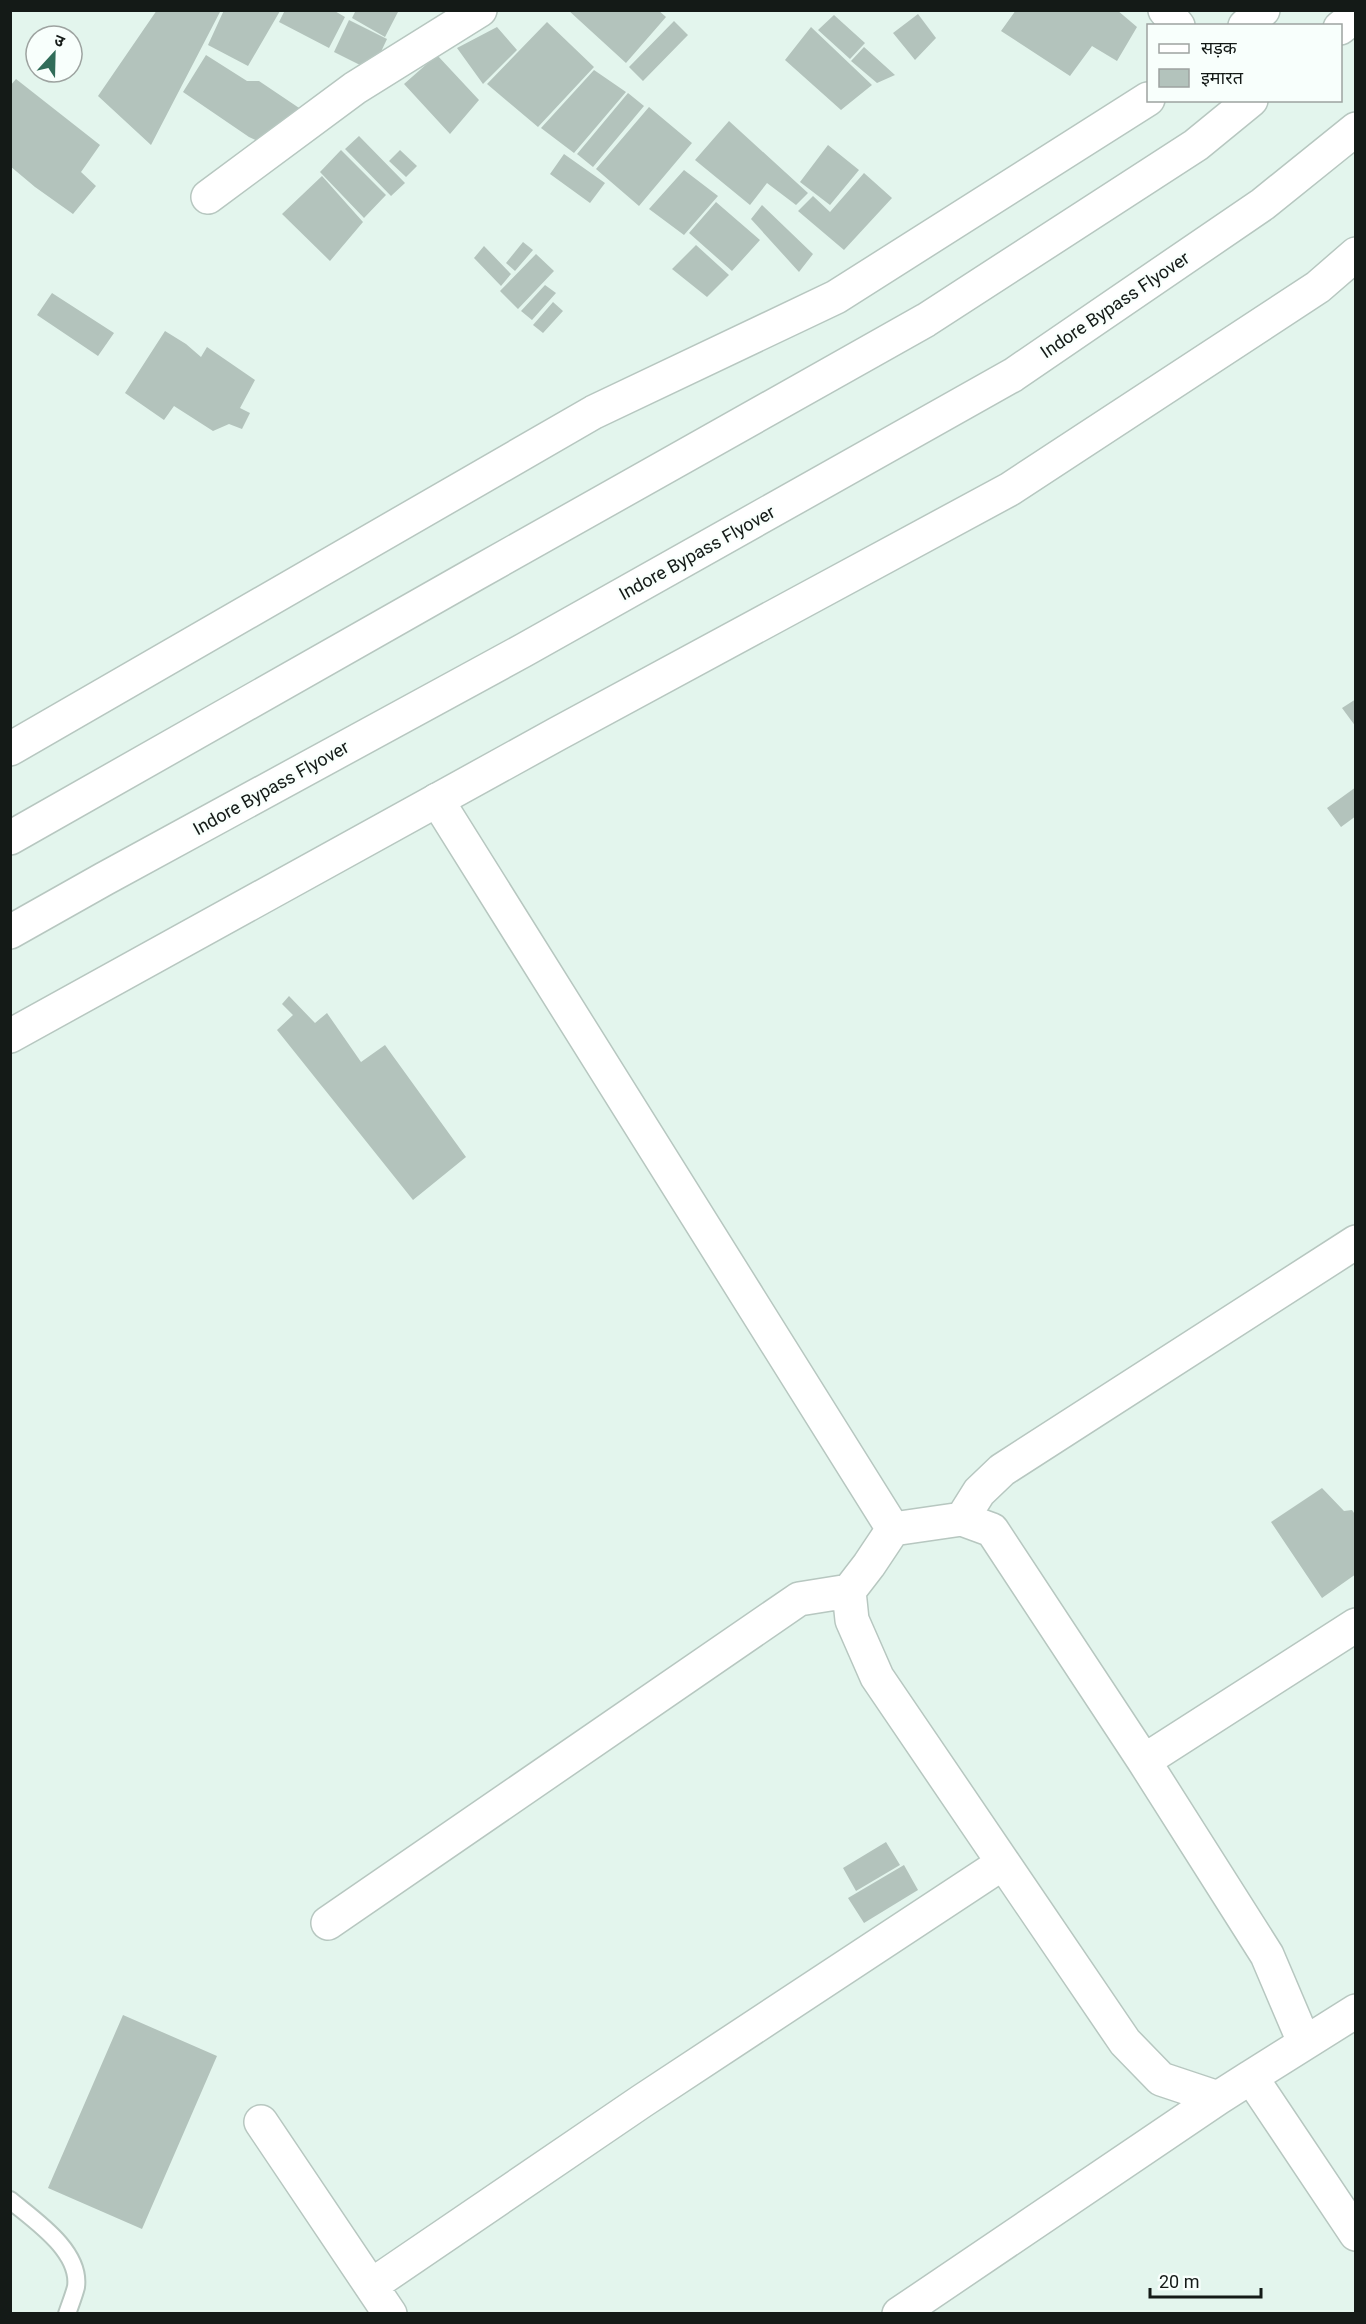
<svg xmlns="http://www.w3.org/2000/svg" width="1366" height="2324" font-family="Roboto,'Noto Sans Devanagari',sans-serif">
  <rect width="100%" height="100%" fill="#e3f5ed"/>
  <path fill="#b3c3bc" d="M157,10h64l-70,135 -53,-49z
    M224,10l56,1 -32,55 -40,-21z
    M285,10h48l12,7 -16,31 -50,-26z
    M356,10h43l-14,27 -33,-19z
    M568,10h90l8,7 -40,46z
    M1016,10h101l20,17 -20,34 -25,-15 -22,30 -69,-45z
    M918,14l18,24 -21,22 -22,-27z
    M834,15l31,28 -15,16 -32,-29z
    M349,20l38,19 -15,32 -38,-19z
    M674,21l14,14 -45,46 -14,-14z
    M547,22l47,45 -56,60 -51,-43z
    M497,27l20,23 -34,34 -26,-36z
    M811,27l61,58 -31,25 -56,-50z
    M864,47l31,28 -18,8 -26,-22z
    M206,55l41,26h12l52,35 -39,32 -23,-11 -66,-45z
    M437,55l42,45 -29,34 -46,-50z
    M594,70l32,22 -52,61 -33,-25z
    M16,79l84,66 -19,27 15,14 -23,28 -38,-27 -25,-21v-80z
    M628,93l16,13 -51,61 -16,-13z
    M649,107l43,36 -53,63 -43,-37z
    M729,121l79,72 -12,12 -29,-22 -17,22 -55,-45z
    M359,136l46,47 -14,13 -46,-47z
    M828,145l31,25 -29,35 -30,-23z
    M341,150l45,45 -22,23 -44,-46z
    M400,150l17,16 -11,11 -17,-16z
    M564,154l41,29 -15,20 -40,-29z
    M684,170l34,26 -34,39 -35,-26z
    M864,173l28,25 -48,52 -46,-39 15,-15 17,16z
    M322,176l41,46 -33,39 -48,-47z
    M716,202l44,38 -28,31 -43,-38z
    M762,205l51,49 -14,18 -48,-53z
    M523,242l10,8 -18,21 -9,-8z
    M696,245l33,30 -22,22 -35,-28z
    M484,246l27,28 -10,12 -27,-28z
    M536,254l18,17 -36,38 -18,-18z
    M545,285l11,8 -24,27 -11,-9z
    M52,293l62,40 -16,23 -61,-41z
    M553,302l10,9 -20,22 -10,-8z
    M165,331l21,13 15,13 6,-10 48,33 -15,28 10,5 -8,16 -13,-5 -16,7 -39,-25 -10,14 -39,-27z
    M1356,699v28l-14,-19z
    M1356,787v29l-15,11 -14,-19z
    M289,996l26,27 12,-10 34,49 24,-17 81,112 -53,43 -136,-170 16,-15 -11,-11z
    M1322,1488l22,23 8,-1 4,6v58l-34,24 -51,-76z
    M886,1842l14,23 -44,26 -13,-23z
    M904,1865l14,25 -54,33 -16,-25z
    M123,2015l94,41 -75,173 -94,-41z"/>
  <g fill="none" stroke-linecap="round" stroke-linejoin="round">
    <defs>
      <path id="service" d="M10,2200c24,20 71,51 66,87 -2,8 -6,18 -9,27"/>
      <path id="minor" d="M1165,10l13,16
        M208,197l147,-109 125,-78
        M437,800l456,729
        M962,1519l17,-27 23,-22 354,-228
        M1144,1761l212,-136
        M328,1923l471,-324 50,-8
        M1304,2042l-37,-87 -123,-194 -152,-231 -30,-11 -69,10 -24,36 -20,26 3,29 25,57 248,365 36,37 57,19 33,-21 105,157
        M1251,2077l105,-66
        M261,2122l129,192
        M372,2285l270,-184 361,-238
        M899,2314l319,-216"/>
      <path id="tertiary" d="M1245,26l18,-16
        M10,749l584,-337 242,-115 312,-198
        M10,1036l547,-302 453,-245 308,-202 38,-33"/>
      <path id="trunk" d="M1340,28l16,-13
        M10,838l465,-264 451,-254 270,-175 55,-45
        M10,932l94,-53 420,-229 489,-275 250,-171 93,-75"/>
    </defs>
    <use href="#service" stroke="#b7c7c0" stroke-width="20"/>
    <use href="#minor" stroke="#b7c7c0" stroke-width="36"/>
    <use href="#tertiary" stroke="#b7c7c0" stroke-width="36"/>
    <use href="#trunk" stroke="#b7c7c0" stroke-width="36"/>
    <use href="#service" stroke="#fff" stroke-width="16"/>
    <use href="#minor" stroke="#fff" stroke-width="33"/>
    <use href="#tertiary" stroke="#fff" stroke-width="33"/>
    <use href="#trunk" stroke="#fff" stroke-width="33"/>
  </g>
  <g text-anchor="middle" stroke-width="4.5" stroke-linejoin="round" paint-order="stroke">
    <g font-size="18" fill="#141a17" stroke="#f8fffc">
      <text transform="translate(1115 305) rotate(-34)" y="6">Indore Bypass Flyover</text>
      <text transform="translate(697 553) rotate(-29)" y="6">Indore Bypass Flyover</text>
      <text transform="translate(271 788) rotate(-29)" y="6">Indore Bypass Flyover</text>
    </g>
  </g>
  <rect width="1366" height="2324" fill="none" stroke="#141a17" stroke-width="24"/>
  <rect x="1147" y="24" width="195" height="78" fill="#f8fffc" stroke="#9da3a0" stroke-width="1.5"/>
  <rect x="1159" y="44" width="30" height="9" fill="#ffffff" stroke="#9da3a0" stroke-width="1.5"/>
  <text x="1201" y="54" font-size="18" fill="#141a17">सड़क</text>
  <rect x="1159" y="69" width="30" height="18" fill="#b3c3bc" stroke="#9da3a0" stroke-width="1.5"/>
  <text x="1201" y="84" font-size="18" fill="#141a17">इमारत</text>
  <g transform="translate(54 54) rotate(22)"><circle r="28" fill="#f8fffc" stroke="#9da3a0" stroke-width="1.5"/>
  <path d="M0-4.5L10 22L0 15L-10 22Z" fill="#306d59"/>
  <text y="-9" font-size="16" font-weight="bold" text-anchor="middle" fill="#141a17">उ</text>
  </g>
  <path d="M1150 2288v9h111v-9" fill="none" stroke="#141a17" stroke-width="3"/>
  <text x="1159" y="2288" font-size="18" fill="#141a17" stroke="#f8fffc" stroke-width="4.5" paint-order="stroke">20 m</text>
</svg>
